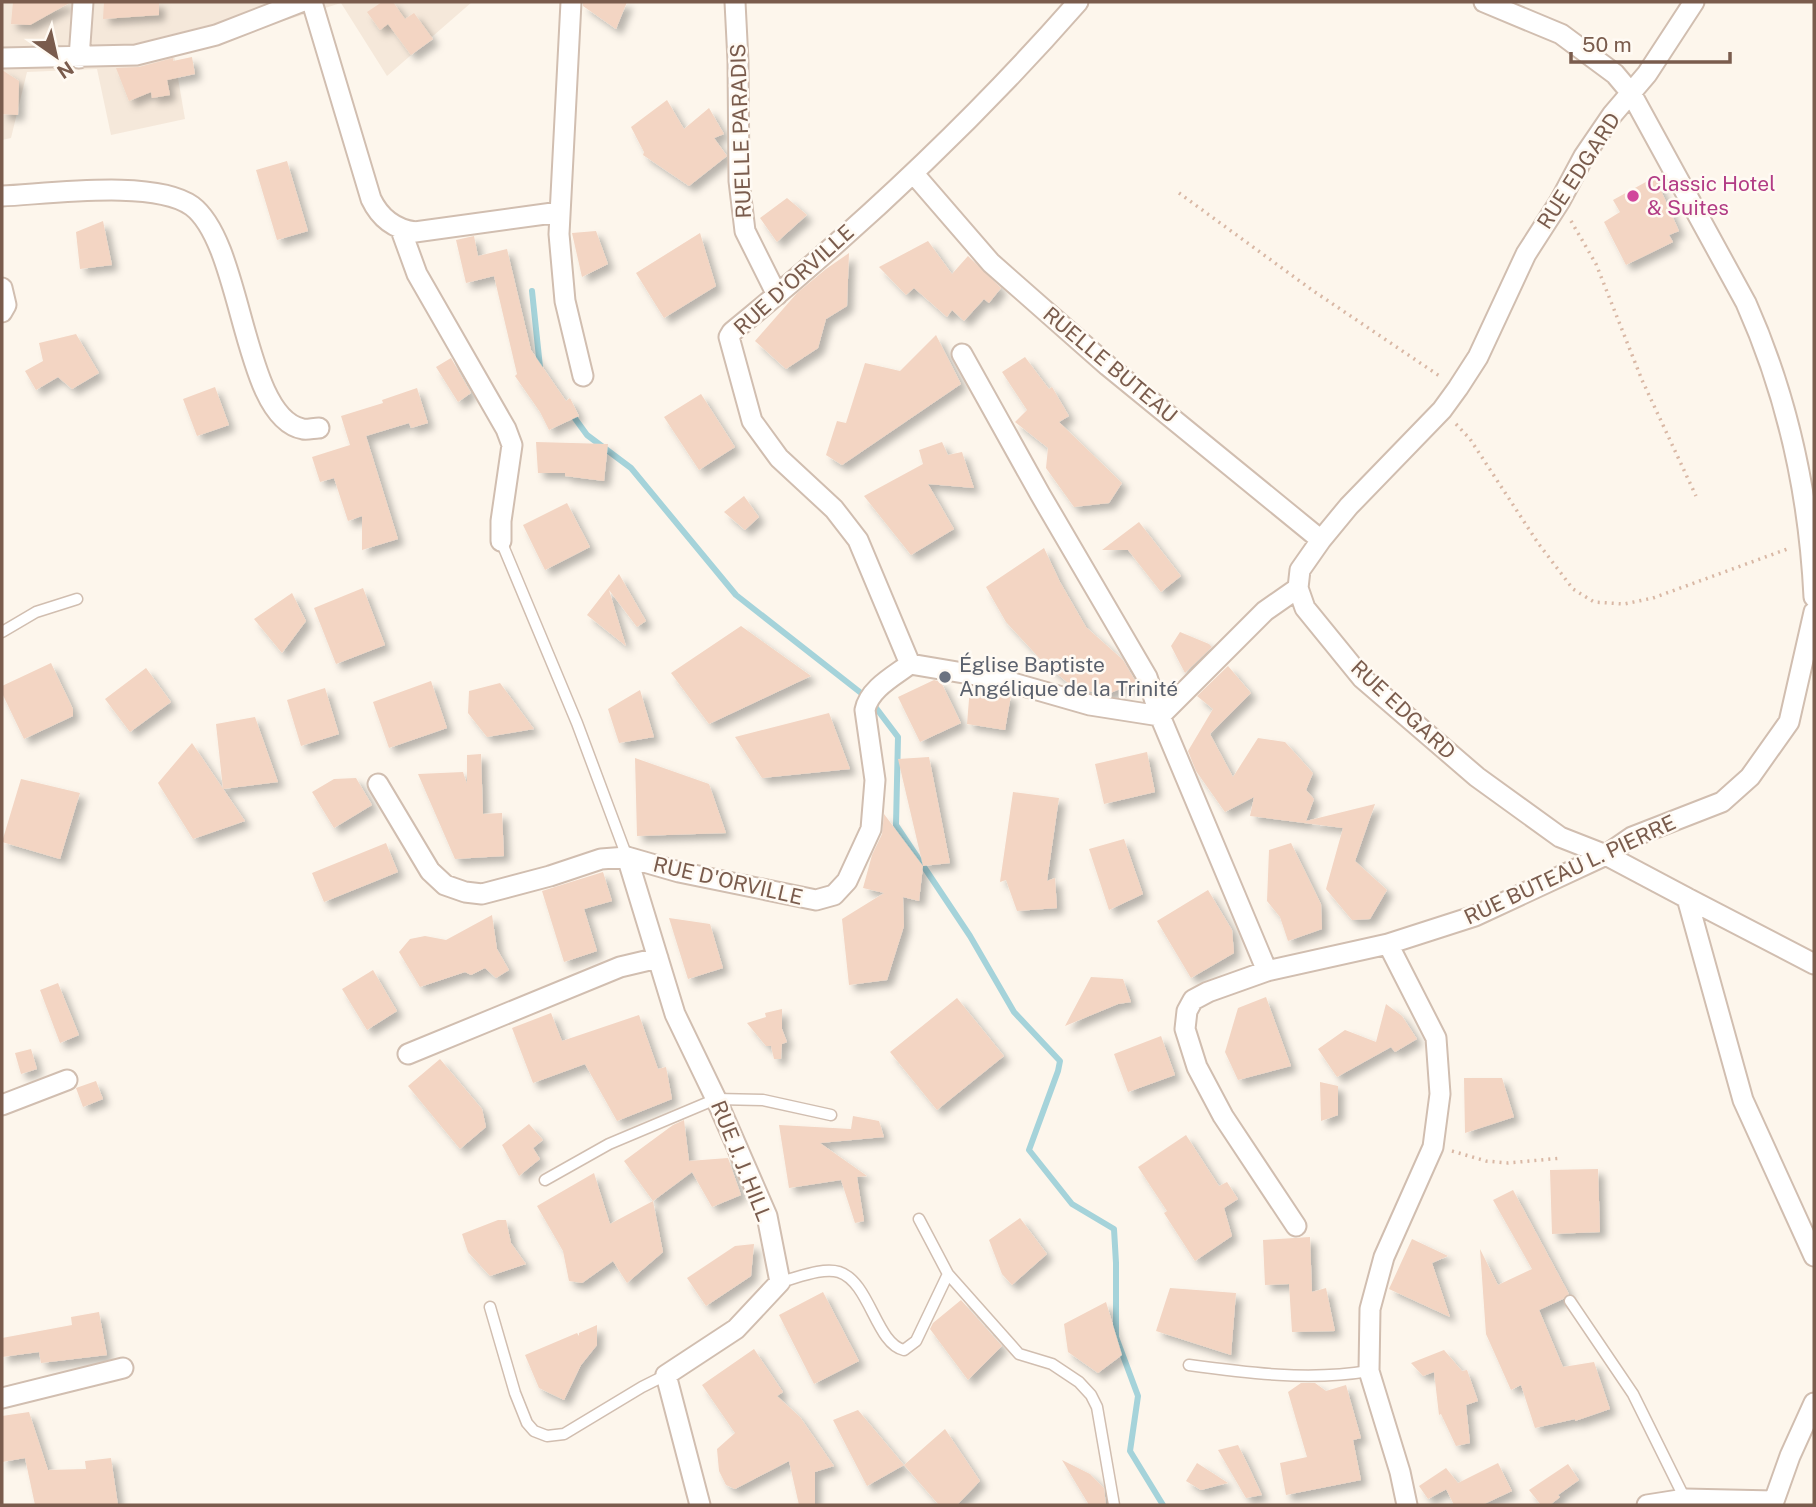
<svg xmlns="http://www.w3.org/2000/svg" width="1816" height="1507" font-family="'Public Sans',sans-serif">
  <defs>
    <filter id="shadow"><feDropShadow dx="6" dy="6" stdDeviation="3.5" flood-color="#0004"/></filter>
  </defs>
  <rect width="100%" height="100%" fill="#fdf6ec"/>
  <path fill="#f5e8da" d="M2,2h470l-85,74 -46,-73 -167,52 11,64 -74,16 -14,-66 -70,3 -16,66 -9,2z"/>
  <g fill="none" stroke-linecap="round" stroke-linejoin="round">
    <path stroke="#a5d3da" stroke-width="6" d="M532,291l8,76
      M571,413l16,22 44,33 105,127 134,105 28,37 -2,88 74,111 44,76 46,49 -2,10 -29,79 43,54 42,25 2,34v74l22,59 -8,55 33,54"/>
  </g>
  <path fill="#f3d5c3" filter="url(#shadow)" d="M13,2h58l-41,23 -19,-1z
    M104,2h55v13l-56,4z
    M382,2h11l12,17 9,-6 19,26 -22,16 -23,-31 -8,6 -13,-18z
    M583,2h44l-11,27 -33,-23z
    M192,57l3,17 -28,6 3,15 -18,3 -1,-6 -22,9 -13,-33 23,-1 34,-9v3z
    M2,70l17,11 -1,34 -16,-1z
    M667,100l17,29 25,-21 15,26 -10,4 13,18 -38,30 -46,-31 1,-3 -13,-25z
    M287,161l21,70 -31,9 -21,-70z
    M1655,177l24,54 -10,4 4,7 -47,23 -22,-43 16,-10 -7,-12z
    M787,198l20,17 -30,27 -17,-24z
    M103,221l9,44 -32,4 -4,-37z
    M596,231l12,33 -26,13 -10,-44z
    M700,233l16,53 -52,32 -28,-45z
    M474,236l4,20 29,-7 24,101 35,51 4,-3 9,18 -30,14 -9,-18 -25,-36 2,-2 -23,-98 -28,7 -10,-43z
    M928,241l24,33 16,-18 33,32 -12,15 -5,-4 -20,22 -12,-11 -5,7 -33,-29 -8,7 -27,-28z
    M849,253l-2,53 -21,13 -8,29 -32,21 -31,-28 42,-48 29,-24z
    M76,334l23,39 -27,16 -14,-12 -22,13 -11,-19 18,-10 -4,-18z
    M936,335l25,49 -119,81 -16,-10 11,-34 9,2 19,-60 35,8z
    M1025,357l24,32 3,-2 17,29 -10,6 63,61 -13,20 -35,4 -28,-39 2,-20 -33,-26 12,-12 -25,-38z
    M451,358l20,35 -13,9 -22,-35z
    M215,387l14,38 -32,11 -14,-37z
    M417,388l11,35 -17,5 -2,-5 -43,13 32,103 -36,11v-34l-14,5 -14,-43 -14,4 -8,-25 38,-12 -9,-29 42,-13 -1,-3z
    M701,394l34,53 -36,23 -35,-53z
    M536,442l72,2 -4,37 -39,-5v-3h-27z
    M942,442l6,13 14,-3 12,36 -46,-4 26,45 -43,26 -47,-59 59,-32 -4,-14z
    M744,496l15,21 -14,13 -21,-18z
    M567,503l23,44 -45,23 -22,-45z
    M1139,522l42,54 -20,16 -33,-42h-26z
    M1044,548l16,34 26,45 37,33 13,22 -30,13 -33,-8 -30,-25 -37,-40 -20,-35z
    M619,574l27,47 -9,6 -28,-37 17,56 -39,-31z
    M363,588l22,57 -49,19 -22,-56z
    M292,593l14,28 -24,32 -28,-34z
    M741,626l70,50 -102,48 -38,-51z
    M1180,632l29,12 3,3 -27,26 -14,-27z
    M51,663l22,46v7l-49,23 -22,-46v-7z
    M1228,666l23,27 -41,41 23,43 25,-39 27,4 28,31 -7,17 8,9 -8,22 69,-17 -20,57 32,29 -17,29 -18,1 -26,-31 17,-61 -93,-12 4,-19 -29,15 -29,-41 -8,-20 25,-42 -16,-13z
    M146,668l25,34 -41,30 -25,-33z
    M934,680l7,2 20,41 -41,19 -22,-45z
    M431,681l16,47 -58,20 -16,-46z
    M500,683l34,46 -47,8 -19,-24 1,-22z
    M970,687l41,8 -6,35 -38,-6z
    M325,688l14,46 -38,12 -14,-46z
    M640,690l14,47 -35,6 -11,-34z
    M829,713l21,56 -88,9 -27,-41z
    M255,717l23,65 -55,7 -7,-65z
    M192,743l53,78 -52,18 -35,-56z
    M1147,752l8,40 -51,12 -9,-40z
    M481,754l2,60 19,-1 2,43 -49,3 -37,-85 45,-2 4,12v-29z
    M929,757l21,106 -27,3 -25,-107z
    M635,758l74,26 17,49 -89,3z
    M356,778l16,27 -38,23 -22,-36 22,-13z
    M21,779l59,14 -20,66 -58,-17z
    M1013,792l46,6 -12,83 8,-3 2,30 -40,3 -11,-31 -6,2z
    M884,814l39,52 -4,35 -16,-4 1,29 -17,54 -38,5 -7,-66 42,-26 -21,-5 9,-33 10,-21z
    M1124,839l19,55 -34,16 -20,-61z
    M386,843l12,29 -74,30 -12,-29z
    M1291,843l30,61 1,25 -34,12 -8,-24 -13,-16 2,-51z
    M603,872l9,29 -28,8 13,42 -33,11 -22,-71z
    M1208,890l24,40 2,23 -43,25 -34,-57z
    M492,915l5,34 12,21 -13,8 -11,-10 -14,7 -6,-3 -45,15 -21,-35 11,-13 15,-3 21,4z
    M669,918l41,6 13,44 -35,11z
    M373,970l24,41 -30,19 -25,-41z
    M1091,977l32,2 8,23 -13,2 -53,22z
    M58,983l21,52 -19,8 -20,-53z
    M1266,997l25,69 -53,14 -13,-28 13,-44z
    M957,998l47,58 -67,54 -47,-58z
    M1386,1004l16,12 15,23 -22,13 -4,-5 -54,30 -19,-28 27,-19 31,12z
    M782,1009v20l5,13 -5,2 -1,15h-7l-3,-13h-5l-19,-23 19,-6 -1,-4z
    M551,1013l11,28 77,-26 19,54 8,-2 6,32 -55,22 -32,-57 -52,19 -21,-55z
    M1161,1036l14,39 -47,17 -14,-38z
    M31,1049l6,20 -16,5 -6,-21z
    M440,1059l42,50 4,18 -26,22 -52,-63z
    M1464,1078h38l12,39 -49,16z
    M96,1081l7,18 -20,8 -7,-19z
    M1320,1082l18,4v29l-17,6z
    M853,1116l26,5 5,16 -64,6 47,33 -10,1 7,44 -9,2 -14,-43 -52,8 -10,-63 72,4z
    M684,1120l5,41 39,-3 13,37 -29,12 -20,-35 -39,29 -29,-40 49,-36z
    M529,1124l14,16 -10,8 7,11 -21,17 -17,-31z
    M1186,1135l33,51 8,-4 11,17 -14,9 8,28 -37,25 -31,-48 3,-2 -29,-44z
    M1598,1169l2,63 -48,2 -2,-64z
    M594,1173l16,51 43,-23 10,51 -36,31 -14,-22 -31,22 -13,-2 -6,-30 -26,-45z
    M1513,1190l56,104 -6,5 -24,11 24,57 31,-5 16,47 -35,12v-2l-40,9 -14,-43 -10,5 -25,-56 -6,-85 18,36 34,-16 -39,-69z
    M1020,1218l27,36 -35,31 -10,-11 -13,-34z
    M498,1220h8l5,23 15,21 -36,12 -22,-24 -6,-18z
    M1310,1237l2,55 14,-4 9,43 -43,1 -3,-48 -24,1 -2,-45z
    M1412,1239l36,17 -16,7 18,54 -61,-28z
    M754,1244l-3,32 -45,30 -19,-28 48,-32z
    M1170,1288l66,5 -5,62 -75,-24z
    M823,1292l36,69 -45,23 -35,-69z
    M961,1300l41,46 -34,34 -38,-51 3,-6z
    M1106,1302l16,53 -24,18 -30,-21 -4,-28z
    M99,1312l8,43 -66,8 -2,-11 -37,5v-19l70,-13 -1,-8z
    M597,1325v20l-16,20 -17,35 -25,-12 -14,-33 52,-22 2,3v-3z
    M754,1349l29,43 -6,4 23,21 34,49 -19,6v33h-16l-10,-44 -54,28 -9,-4 -7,-14 -2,-22 18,-16 -33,-48z
    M1444,1350l18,21 5,-1 11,31 -12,4 4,38 -14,3 -15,-32 -2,1 -5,-43 -11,4 -12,-13z
    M1301,1383h14l11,8 20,-6 15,53 -8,2 8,40 -75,15 -6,-32 27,-6 -19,-65z
    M858,1410l46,55 -37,21 -34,-66z
    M29,1412l19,58 38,-1 -1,-8 26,-3 7,47h-83l-10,-47 -23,4v-46z
    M945,1429l35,52 -23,24h-18l-35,-40z
    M1238,1445l9,18 15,32 -16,3 -28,-48z
    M1062,1460l28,14 14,14 2,17h-17z
    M1197,1463l31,20 -27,7 -15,-9z
    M1498,1463l14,28 -30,14h-28l-8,-16z
    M1568,1464l11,16 -21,15 2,2 -10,8h-9l-12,-15z
    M1446,1468l12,15 -30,16 -9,-13z"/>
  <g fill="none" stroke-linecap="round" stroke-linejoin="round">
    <defs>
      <path id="lane" d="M501,541l76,182 50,134
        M2,632l34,-20 41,-13
        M545,1180l64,-36 107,-45 47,1 68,15
        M919,1219l29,55
        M780,1282c17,-4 42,-15 59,-10 31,10 37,72 65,78l12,-9 32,-67 71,80 33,10 27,18 12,13 6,12 17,98
        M1570,1301l63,93 52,105
        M490,1307l25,86 12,30 7,8 13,5 17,-2 78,-47 24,-12
        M1189,1365c59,8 120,16 180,6"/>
      <path id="street" d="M312,2l59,197c9,19 23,30 44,33l145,-20
        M571,2l-12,232 6,67 18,75
        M735,2l3,59 1,120 6,50 32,64
        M1484,2l77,32 54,40 16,19 115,210c42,94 63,192 68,294
        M1694,2l-47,72 -35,41 -28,41 -24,45 -34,53 -48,103 -20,31 -16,22 -93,96 -28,34 -21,30 -2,18 7,20 57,70 115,99 83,60 46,18 81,43 56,202 71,156
        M2,58l134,-3 80,-20 85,-33
        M79,58l4,-56
        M914,174l77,89 117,103 213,174
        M2,196c46,-2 153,-17 190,10 52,39 50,212 111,223 4,1 11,-1 16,-1
        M401,230l16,44 89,155 6,16 -11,76v20
        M2,288l4,17 -4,7
        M962,354l78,140 107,183 13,39 107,255
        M910,664l89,15 91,26 70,11 105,-105 33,-23
        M378,784l52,87 15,14 20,7 17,2 68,-18 51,-17 26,-2 52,15 137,28 18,-5 13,-14 24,-52 4,-49 -10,-70c4,-21 29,-34 45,-46l-52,-124 -24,-31 -55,-51 -27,-37 -23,-84 3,-5c124,-101 241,-210 346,-330
        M627,857l48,157 41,85 51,117 13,66 -44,47 -70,46 34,130
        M1687,898l127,66
        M1388,944l48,94 4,56 -7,53 -49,110 -14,52 -1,62 31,101 7,33
        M408,1054l212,-87 38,-9
        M2,1105l65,-25
        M1296,1226l-73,-110 -26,-49 -12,-38 2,-18 6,-11 15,-8 59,-21 121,-27 87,-28 131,-61 26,-18 90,-35 28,-25 39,-55 25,-110
        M2,1398l121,-30
        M1774,1501l16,-45 24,-53
        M1647,1505l38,-6 89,2"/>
    </defs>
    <use href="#lane" stroke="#d1beb0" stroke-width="13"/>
    <use href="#street" stroke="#d1beb0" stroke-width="23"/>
    <path stroke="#d9b8a5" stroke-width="3.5" stroke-dasharray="2 5" stroke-linecap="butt" d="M1179,193l133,97 129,87
      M1571,221l25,43 46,116 54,116
      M1456,424l14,15 68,104 35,46 21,13 30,2 29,-6 137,-50
      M1452,1151l34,10 22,2 54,-5"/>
    <use href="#lane" stroke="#fff" stroke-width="10"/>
    <use href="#street" stroke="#fff" stroke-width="19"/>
  </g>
  <circle fill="#d1479c" stroke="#fffaf3" stroke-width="2.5" cx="1633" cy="196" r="7"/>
  <circle fill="#6b7280" stroke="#fffaf3" stroke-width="2.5" cx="945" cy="677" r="7"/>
  <g text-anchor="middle" stroke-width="5" stroke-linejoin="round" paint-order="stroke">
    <g font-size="21" fill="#7a5c4d" stroke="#fffaf3">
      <text transform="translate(741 131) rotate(-92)" y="7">RUELLE PARADIS</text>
      <text transform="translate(1579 171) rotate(-57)" y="7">RUE EDGARD</text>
      <text transform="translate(794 280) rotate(-42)" y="7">RUE D'ORVILLE</text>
      <text transform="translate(1110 365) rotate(40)" y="7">RUELLE BUTEAU</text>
      <text transform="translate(1403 710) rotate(43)" y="7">RUE EDGARD</text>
      <text transform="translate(1570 870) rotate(-25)" y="7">RUE BUTEAU L. PIERRE</text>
      <text transform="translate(728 881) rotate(13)" y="7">RUE D'ORVILLE</text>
      <text transform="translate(741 1161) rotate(68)" y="7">RUE J. J. HILL</text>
    </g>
    <g font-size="21" fill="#b23c85" stroke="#fffaf3" text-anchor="start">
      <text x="1647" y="191">Classic Hotel<tspan x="1647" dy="24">&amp; Suites</tspan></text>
    </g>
    <g font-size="21" fill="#5b616d" stroke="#fffaf3" text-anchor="start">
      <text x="959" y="672">Église Baptiste<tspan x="959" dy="24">Angélique de la Trinité</tspan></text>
    </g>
  </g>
  <rect width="1816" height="1507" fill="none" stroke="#7a5c4d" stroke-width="7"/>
  <g transform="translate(56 56) rotate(146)" stroke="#fffaf3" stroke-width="5" paint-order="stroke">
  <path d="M0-5L12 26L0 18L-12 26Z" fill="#7a5c4d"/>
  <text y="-10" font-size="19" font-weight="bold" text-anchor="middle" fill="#7a5c4d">N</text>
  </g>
  <path d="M1571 52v10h159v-10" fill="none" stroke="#7a5c4d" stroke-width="3.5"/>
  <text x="1582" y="52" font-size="21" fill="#7a5c4d" stroke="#fffaf3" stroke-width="5" paint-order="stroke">50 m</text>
</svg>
